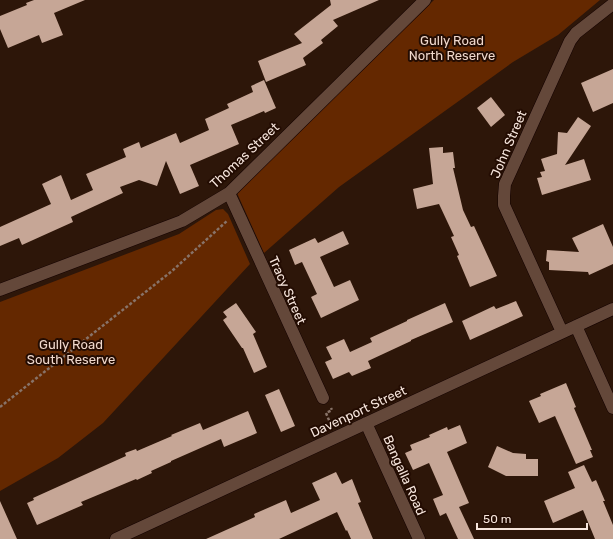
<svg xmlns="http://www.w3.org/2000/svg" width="613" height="539" font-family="Rubik,sans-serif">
  <rect width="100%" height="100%" fill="#2d1609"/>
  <path fill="#642800" d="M434,0h166l-42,35 -45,27 -174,125 -75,66 -27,-60 49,-49z
    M223,209l5,5 22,50 -147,159 -45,35 -58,33v-189l179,-68 37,-24z"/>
  <path fill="#c6a696" d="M34,0h51l-31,13 9,22 -21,8 -3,-8 -31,13 -8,-19v-13l27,-11 -1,-2z
    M330,0h49l-46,20 5,6 -17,14 2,3 -20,15 3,7 -40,17 -8,-21 44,-18 -8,-9 37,-29z
    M613,69v34l-20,9 -12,-29z
    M264,80l12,28 -11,5 -1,-2 -33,14 8,19 -49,21 9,21 -19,8 -14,-33 -9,25 -18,-6 -19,7 3,6 -52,24 2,5 -20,9 -31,14 -3,-7 -19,8v-19l51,-23 -9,-20 19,-9 10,25 22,-10 -7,-16 40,-17 -3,-8 16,-7 2,6 35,-15 4,10 29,-13 -4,-11 24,-11 -2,-4 26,-12 -2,-6z
    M491,97l14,18 -14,12 -14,-19z
    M578,117l13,9 -26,39 19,-6 7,21 -49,15 -5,-17 5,-1 -2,-5 5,-1 -4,-12 16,-5 1,-22 9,1z
    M443,147v6l10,-1 2,16h-2l10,42 8,17 3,-1 23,50 -27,11 -13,-31 2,-1 -8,-18 3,-1 -15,-32 -22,5 -4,-20 20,-5 -4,-36z
    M603,224l10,23v17l-24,11 -1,-3 -39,-2v-8l-3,-1 1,-11 32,2 -7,-14z
    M343,231l6,13 -29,13 14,30 16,-7 9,20 -38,18 -10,-21 6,-3 -15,-32 -7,3 -6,-15 26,-12 3,5z
    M516,301l7,15 -53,24 -8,-19 32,-15 2,3z
    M236,303l20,29 -3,2 14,33 -13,6 -11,-25h-1l-19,-28 4,-3 -4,-5z
    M445,303l8,19 -42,18v1l-43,20 3,7 -19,8 -3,-4 -16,7 -8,-17 7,-3 -6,-12 18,-8 6,13 22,-10 -2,-4 37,-17v-1z
    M566,383l10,24 -2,1 18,42h-2l3,7 -17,7 -21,-48 -16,7 -10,-22 12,-5 -1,-2z
    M279,389l16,37 -14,6 -16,-37z
    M248,411l9,22 -33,14 -3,-8 -50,22v1l-20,9 1,2 -15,7 -1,-1 -55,23 2,3 -46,20 -10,-22 7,-3 -1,-2 93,-42 -1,-3 11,-4 1,2 35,-15 -1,-1 29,-12 3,7z
    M460,425l7,18 -20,9 22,51 -10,4 15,32h-16l-12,-26 -6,3 -7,-17 10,-4 -14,-32 -16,7 -8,-17 7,-3 -2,-5 20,-8 -1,-2 18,-8 1,3z
    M497,446l16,7 13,1v5h12v17h-32l-18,-9z
    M584,465l8,17 4,-2 9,21h-2l10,24v14h-18l-12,-29 -30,13 -9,-22 31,-13 -7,-16z
    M336,472l6,12 10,-5 9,23 -3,1 15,36h-22l-4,-9 -1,1 -9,-19 -58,27h-73l49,-22 -1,-3 32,-14 5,13 29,-13 -8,-17z
    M0,501l17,38h-17z"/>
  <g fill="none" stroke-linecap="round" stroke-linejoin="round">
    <defs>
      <path id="minor" d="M229,193l94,205
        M0,290l182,-69 47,-28 196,-193
        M576,326l37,82
        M562,332l-58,-127v-9l1,-12 65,-143 6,-8 37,-29
        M366,423l53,116
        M116,539l497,-230"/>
    </defs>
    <use href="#minor" stroke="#140200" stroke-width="13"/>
    <path stroke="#887368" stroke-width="2.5" stroke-dasharray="3 2" stroke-linecap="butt" d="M0,407l172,-136 56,-51
      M331,425l-5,-12 6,-3 -1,-2"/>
    <use href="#minor" stroke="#64483a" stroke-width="12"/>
  </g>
  <g text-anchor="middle" stroke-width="4" stroke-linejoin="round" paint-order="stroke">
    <g font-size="13" fill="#f0d8cc" stroke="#230c02">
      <text x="452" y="45">Gully Road<tspan x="452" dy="15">North Reserve</tspan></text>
      <text x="71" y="349">Gully Road<tspan x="71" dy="15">South Reserve</tspan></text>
    </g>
    <g font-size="13" fill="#f7e6dd" stroke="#230c02">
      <text transform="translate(508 144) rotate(-67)" y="5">John Street</text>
      <text transform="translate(244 155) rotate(-43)" y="5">Thomas Street</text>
      <text transform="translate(288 290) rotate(66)" y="5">Tracy Street</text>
      <text transform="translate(358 411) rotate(-25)" y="5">Davenport Street</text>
      <text transform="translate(405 475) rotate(66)" y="5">Bangalla Road</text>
    </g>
  </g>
  <path d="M477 523v6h110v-6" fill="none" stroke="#f7e6dd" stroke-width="2"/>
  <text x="483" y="523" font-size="12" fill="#f7e6dd" stroke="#230c02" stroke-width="3" paint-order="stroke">50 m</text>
</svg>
